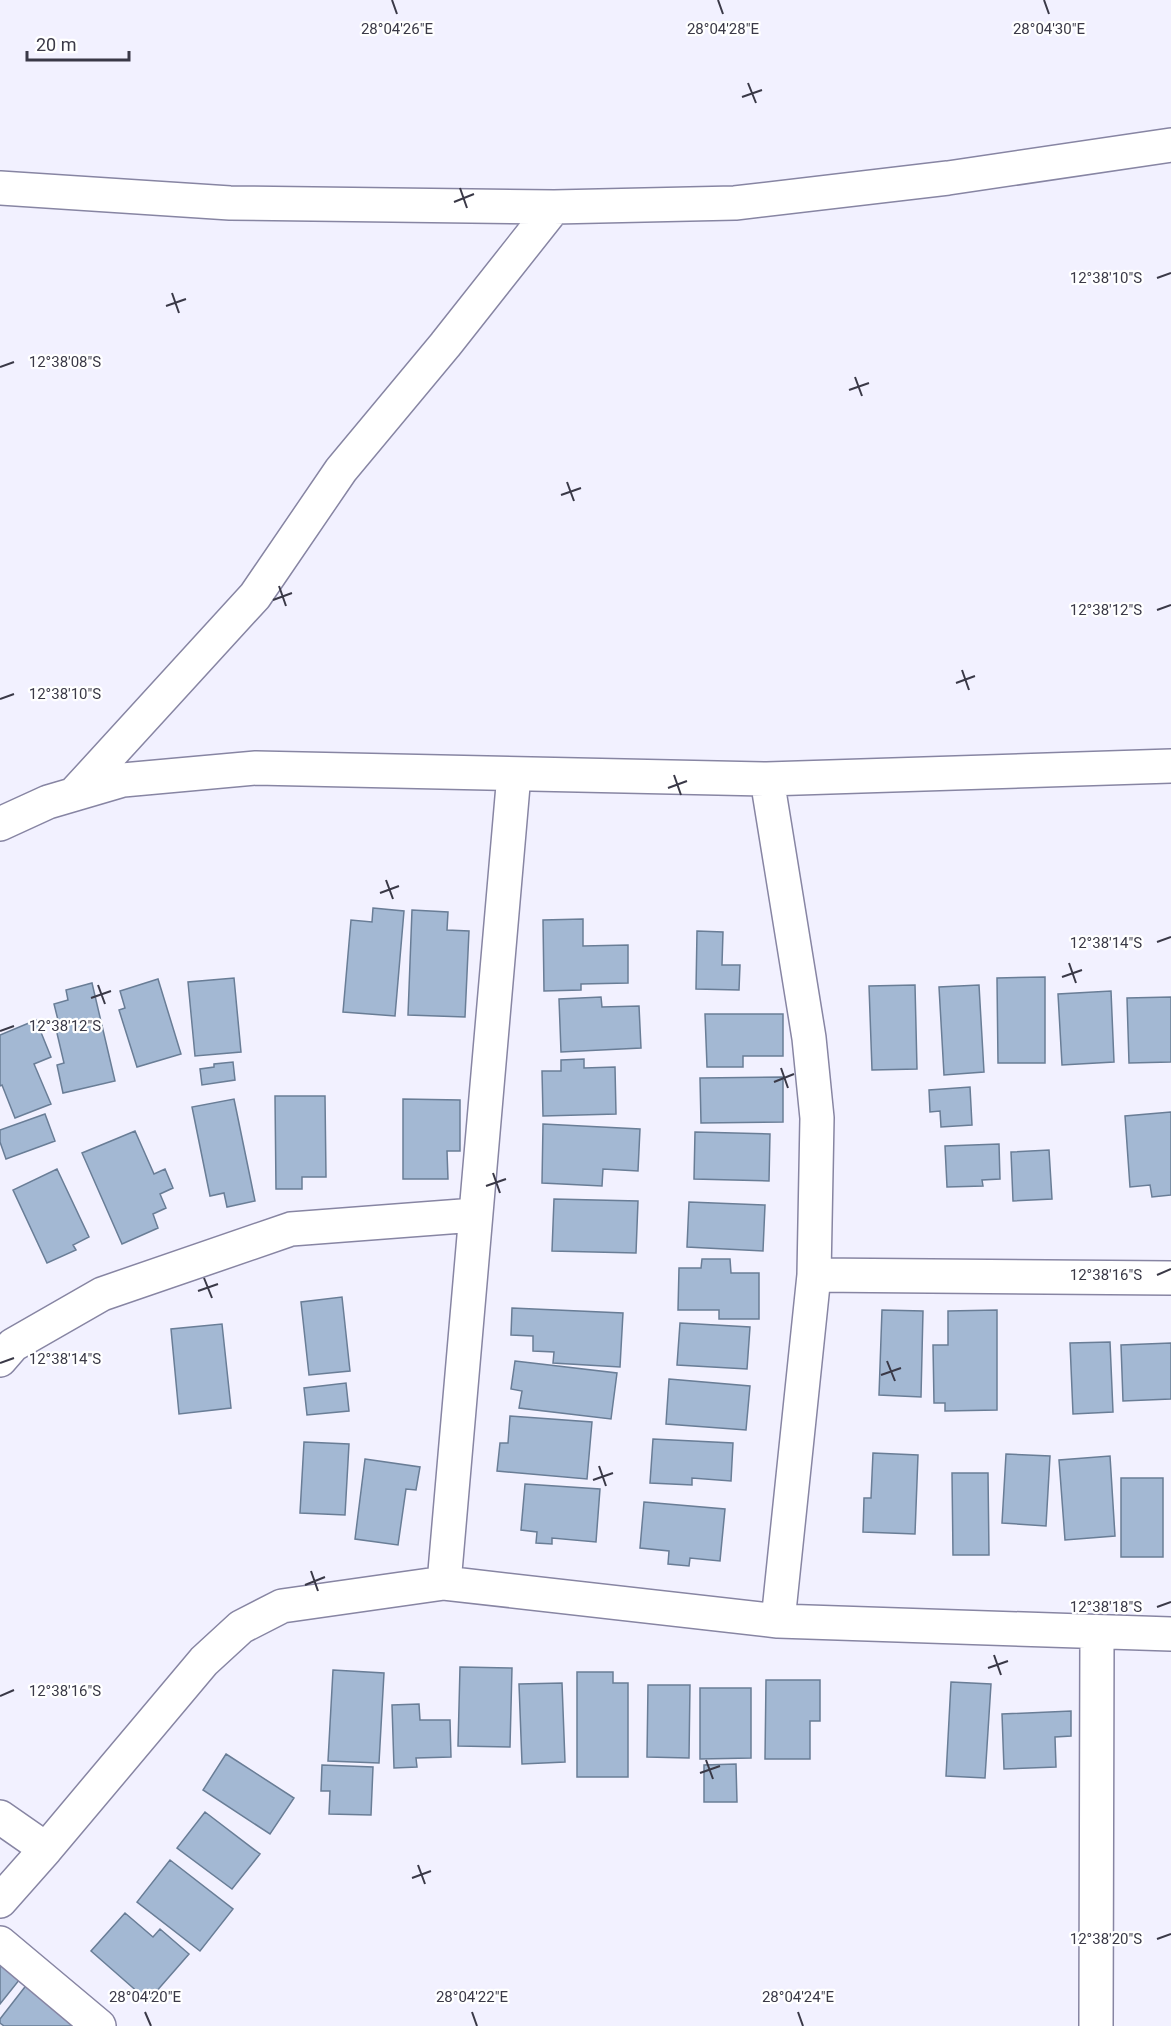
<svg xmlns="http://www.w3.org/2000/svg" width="1171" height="2026" font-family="Roboto,sans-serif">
  <rect width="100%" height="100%" fill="#f2f1ff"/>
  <path fill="#a3b8d3" stroke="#697d96" stroke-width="1.5" d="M373,908l31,3 -9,105 -52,-4 8,-92 21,2z
    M412,910l36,2 -1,18 22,1 -4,86 -57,-2z
    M583,919v27l45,-1v38l-47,1v6l-37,1 -1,-71z
    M697,931l26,1 -1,33h18l-1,25 -43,-1z
    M1045,977v86h-47l-1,-85z
    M234,978l7,74 -46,4 -7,-74z
    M158,979l23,75 -44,13 -18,-57 6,-2 -5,-17z
    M92,983l23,98 -52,12 -6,-28 7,-2 -8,-34 4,-1 -6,-24 14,-4 -2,-10z
    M915,985l2,84 -45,1 -3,-84z
    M979,985l5,87 -40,3 -5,-88z
    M1111,991l3,71 -52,3 -4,-71z
    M601,997l1,10 37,-1 2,42 -80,4 -2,-53z
    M1171,997v65l-42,1 -2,-65z
    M705,1014h78v42h-40v11h-36z
    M36,1020l15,37 -17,7 17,40 -36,14 -13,-33 -2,1v-51z
    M584,1059v9l31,-1 1,47 -73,2 -1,-45h19v-11z
    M233,1062l2,18 -33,5 -2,-16 14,-2v-3z
    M783,1077v45l-82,1 -1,-45z
    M970,1087l2,38 -31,2 -1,-16 -10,1 -1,-22z
    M275,1096h50l1,81h-24v12h-26z
    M234,1099l21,102 -28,6 -3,-14 -14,3 -18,-89z
    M403,1099l57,1v51h-13l1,28h-45z
    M1171,1112v83l-19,2 -2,-12 -20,2 -5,-71z
    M45,1114l10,27 -49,18 -6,-17v-12z
    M543,1124l97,5 -2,42 -35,-2 -1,17 -60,-3z
    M135,1131l19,43 11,-5 8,19 -13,6 6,14 -13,6 5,14 -36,16 -40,-91z
    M695,1132l75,2 -1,47 -75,-2z
    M999,1144l1,35 -18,1 1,6 -36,1 -2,-41z
    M1049,1150l3,49 -39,2 -2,-49z
    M57,1169l32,68 -16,8 3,5 -29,13 -34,-73z
    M554,1199l84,2 -2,52 -84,-2z
    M689,1202l76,3 -2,46 -76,-4z
    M702,1259h28l1,14h28v46h-40v-9h-41l1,-42h22z
    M342,1297l8,74 -41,4 -8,-73z
    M512,1308l111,5 -3,54 -67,-4 1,-11 -21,-1v-15l-22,-1z
    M882,1310l41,1 -2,86 -42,-2z
    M997,1310v100l-52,1v-8h-11l-1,-58h15v-34z
    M680,1323l70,4 -3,42 -70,-4z
    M222,1324l9,84 -52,6 -8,-85z
    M1110,1342l3,70 -40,2 -3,-71z
    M1171,1343v56l-48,2 -2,-56z
    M515,1361l102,12 -6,46 -92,-11 3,-17 -11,-2z
    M669,1379l81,7 -4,44 -80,-6z
    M346,1383l3,28 -42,4 -3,-27z
    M510,1416l82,6 -5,57 -90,-8 3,-28h8z
    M653,1439l80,4 -2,38 -39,-3v7l-42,-2z
    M304,1442l45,2 -4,71 -45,-2z
    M873,1453l45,2 -3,79 -52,-2 1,-34h7z
    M1006,1454l44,2 -4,70 -44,-3z
    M1110,1456l5,80 -50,4 -6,-80z
    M365,1459l55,8 -4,23 -10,-1 -8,56 -43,-6z
    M952,1473h36l1,82h-36z
    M1121,1478h42v79h-42z
    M525,1484l75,5 -4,53 -44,-4v6l-16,-1 1,-11 -16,-2z
    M644,1502l81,7 -5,52 -30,-3 -1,8 -21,-2 1,-13 -29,-3z
    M460,1667l52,1 -2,79 -52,-1z
    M333,1670l51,3 -5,90 -51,-2z
    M577,1672h36v11h15v94h-51z
    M766,1680h54v41h-10v38h-45z
    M951,1682l40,2 -6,94 -39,-2z
    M562,1683l3,79 -43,2 -3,-80z
    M648,1685h42l-1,73 -42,-1z
    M700,1688h51v70l-51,1z
    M419,1704l1,16h30l1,37 -35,1 1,9 -23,1 -2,-63z
    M1071,1711v25l-16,1 1,30 -52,2 -2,-55z
    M226,1754l68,44 -24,36 -67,-44z
    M736,1764l1,38h-33v-37z
    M322,1765l51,2 -2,48 -42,-1 1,-23h-9z
    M205,1812l55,42 -28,35 -55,-41z
    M170,1860l63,49 -33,42 -63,-49z
    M125,1913l28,24 7,-8 29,25 -41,47 -57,-50z
    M0,1964l20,15 -20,25z
    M28,1983l71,43h-95l-4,-3v-4z"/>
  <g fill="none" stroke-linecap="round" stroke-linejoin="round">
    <defs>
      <path id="street" d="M0,188l230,15 324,4 181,-4 213,-25 223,-33
        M767,779l42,259 8,80 -3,157 -36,346
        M74,794l181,-198 86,-126 104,-125 109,-138
        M0,824l48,-22 75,-22 133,-12 511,11 404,-13
        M814,1275l357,3
        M0,1360l13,-15 89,-51 189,-65 184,-14
        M444,1583l70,-809
        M0,1817l46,32 158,-188 37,-34 41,-21 162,-23 334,38 393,13
        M0,1901l46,-52
        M0,1943l99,83
        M1096,2026l1,-393"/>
    </defs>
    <use href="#street" stroke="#8785a3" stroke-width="36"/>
    <use href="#street" stroke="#fff" stroke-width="33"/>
  </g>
  <path fill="none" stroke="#3a3947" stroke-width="2" d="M392,0l5,14M718,0l5,14M1044,0l5,14M748,83l8,20M742,97l20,-7M460,188l7,20M454,202l20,-8M1157,278l14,-5M172,293l7,20M166,306l20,-7M0,367l14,-5M855,377l7,19M849,390l20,-7M567,482l7,19M561,495l20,-7M279,586l7,20M273,600l19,-7M1157,610l14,-5M962,670l7,20M956,683l19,-7M0,699l14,-5M674,775l7,20M668,788l19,-7M386,880l7,19M380,893l19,-7M1157,942l14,-5M1069,963l7,20M1062,977l20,-7M98,985l7,19M91,998l20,-7M0,1031l14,-5M781,1068l7,20M774,1082l20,-8M493,1173l7,20M486,1186l20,-7M1157,1275l14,-6M204,1278l8,20M198,1291l20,-7M887,1361l8,20M0,1363l14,-5M881,1375l20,-7M599,1466l7,20M593,1480l20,-7M311,1571l7,20M305,1585l20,-8M1157,1607l14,-5M994,1655l7,20M988,1668l20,-7M0,1696l14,-6M706,1760l7,19M700,1773l20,-7M418,1865l7,19M412,1878l19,-7M1157,1939l14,-5M145,2012l6,14M472,2012l5,14M798,2012l5,14"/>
  <g font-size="15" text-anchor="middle" fill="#3a3947" stroke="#fff" stroke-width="4.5" stroke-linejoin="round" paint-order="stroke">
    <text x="397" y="34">28°04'26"E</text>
    <text x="723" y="34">28°04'28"E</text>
    <text x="1049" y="34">28°04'30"E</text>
    <text x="1106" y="283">12°38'10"S</text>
    <text x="65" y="367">12°38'08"S</text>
    <text x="1106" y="615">12°38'12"S</text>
    <text x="65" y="699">12°38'10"S</text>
    <text x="1106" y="948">12°38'14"S</text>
    <text x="65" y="1031">12°38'12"S</text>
    <text x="1106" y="1280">12°38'16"S</text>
    <text x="65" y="1364">12°38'14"S</text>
    <text x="1106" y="1612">12°38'18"S</text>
    <text x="65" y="1696">12°38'16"S</text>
    <text x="1106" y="1944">12°38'20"S</text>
    <text x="145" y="2002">28°04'20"E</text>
    <text x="472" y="2002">28°04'22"E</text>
    <text x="798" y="2002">28°04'24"E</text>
  </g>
  <path d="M27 51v9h102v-9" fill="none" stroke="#3a3947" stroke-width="3"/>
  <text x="36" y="51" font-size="18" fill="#3a3947" stroke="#ffffff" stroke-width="4.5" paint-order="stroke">20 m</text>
</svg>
